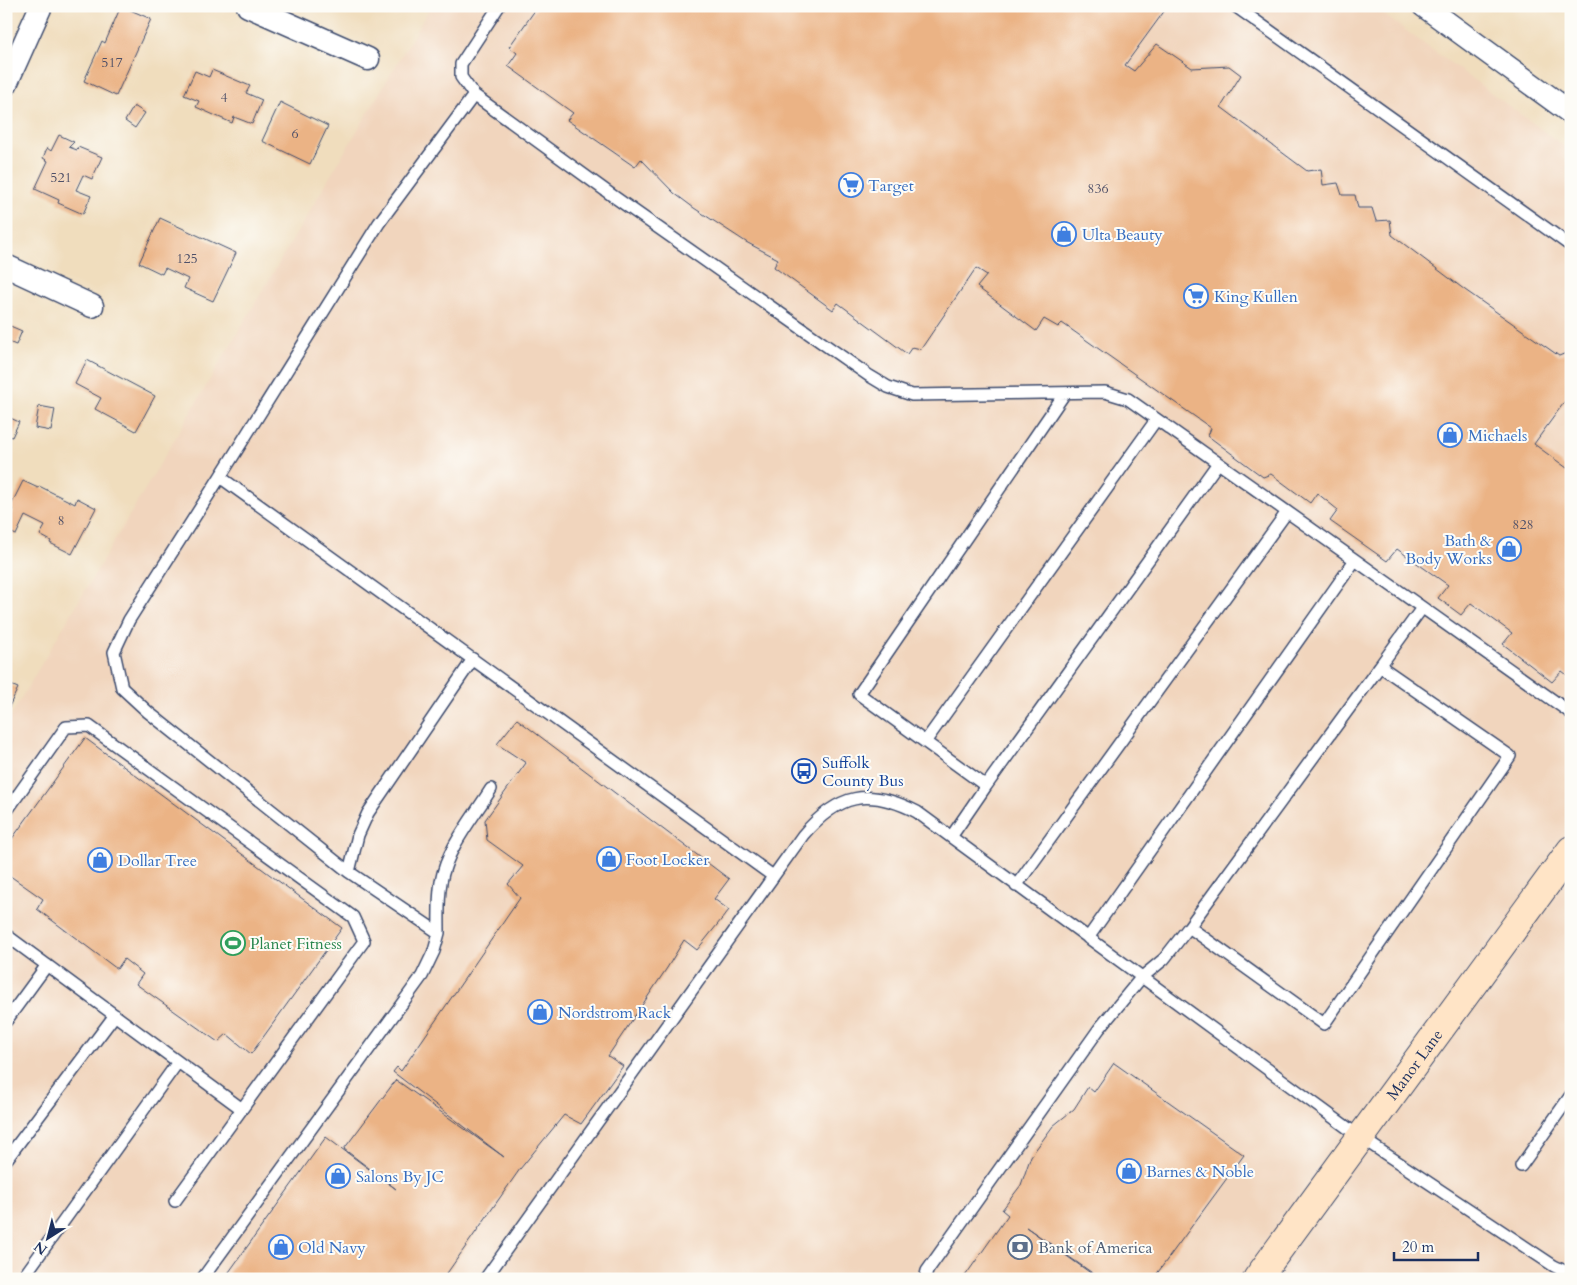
<svg xmlns="http://www.w3.org/2000/svg" width="1577" height="1285" font-family="Cardo,serif">
  <rect width="100%" height="100%" fill="#fdfcf7"/>
  <filter id="ink" filterUnits="userSpaceOnUse"><feTurbulence type="fractalNoise" baseFrequency=".02" numOctaves="2"/><feDisplacementMap in="SourceGraphic" scale="10" xChannelSelector="R" yChannelSelector="G"/><feConvolveMatrix kernelMatrix="1 2 1 2 8 2 1 2 1" color-interpolation-filters="sRGB"/></filter>
  <filter id="wash" filterUnits="userSpaceOnUse"><feTurbulence type="fractalNoise" baseFrequency=".0096" numOctaves="4" result="noise"/><feDisplacementMap in="SourceGraphic" scale="20" xChannelSelector="R" yChannelSelector="G"/><feGaussianBlur stdDeviation="1.12" result="paint"/><feColorMatrix in="noise" values="0 0 0 0 0 0 0 0 0 0 0 0 0 0 0 0 0 1.4 0 .05"/><feComposite in="paint" operator="in"/></filter>
  <g filter="url(#wash)">
    <rect width="100%" height="100%" fill="#f0ddbd"/>
    <path fill="#f1d5bd" d="M431,6h941l199,145v1128h-1565v-555z"/>
    <g id="blocks">
      <path fill="#ebb385" d="M121,6l30,13 -35,77 -32,-15 18,-40 3,2z
        M538,6h630l-43,59 9,6 23,-27 35,24 37,-2 12,9 -20,32 86,64 14,-2 2,16 15,-2 4,12h13l3,13h14l4,13 14,-1 2,15 73,55 94,66 12,-5v42l-37,51 37,27v207l-9,-7 -10,11 -49,-38 9,-11 -41,-30 -10,12 -23,-17 10,-13 -51,-36 -10,12 -57,-40 8,-11 -21,-17 -7,10 -39,-29 -8,3 -55,-41 3,-8 -149,-105 -4,4 -14,-8 -8,12 -59,-44 10,-12 -11,-7 -55,81 -9,-2 -5,7 -69,-51 -5,7 -59,-43 4,-8 -32,-17 -52,-34 -20,-15 -33,-34 -6,8 -68,-47 6,-7 -65,-47 9,-13 -8,-6z
        M212,70l38,16 -4,7 16,7 -10,24 -18,-7 -2,6 -36,-16 3,-6 -15,-6 11,-24 14,6z
        M280,102l48,24 -18,38 -48,-23z
        M134,106l11,7 -10,15 -10,-7z
        M59,135l15,7 -5,5 8,3 1,-3 24,10 -10,22 -9,-4 -7,15 15,6 -8,18 -25,-11 1,-3 -24,-11 13,-28 -5,-3 4,-10 4,3z
        M160,218l76,35 -23,48 -29,-13 4,-9 -23,-11 -3,6 -23,-11z
        M8,325l14,6 -6,14 -10,-4v-12z
        M87,360l68,36 -19,35 -41,-22 6,-11 -26,-14z
        M39,406l16,3 -4,22 -16,-3z
        M6,416l13,6 -7,15 -6,-2z
        M23,481l15,7 1,-2 36,18 2,-6 19,10 -24,46 -22,-11 1,-2 -11,-6 5,-9 -20,-10 -9,19 -10,-5v-6l7,-14 -4,-1z
        M6,683l12,5 -12,25z
        M517,719l212,160 -15,20 15,11 -32,40 -13,-10 -17,28 -59,88 15,10 -42,58 -17,-9 -44,54 -77,110h-219l102,-142 70,52 -52,-40 52,-69 108,77 -111,-85 4,-5 4,4 119,-173 -12,-14 15,-18 -36,-26 -2,-20 41,-57 -29,-19z
        M85,738l257,190 -91,126 -24,-20 -9,8 -82,-58 7,-10 -19,-15 -7,10 -80,-60 6,-10 -37,-26v-26z
        M1114,1063l130,92 -91,124h-52l-75,-52 73,52h-136l45,-64 -6,-5 19,-25 10,-29 22,-30 21,-17 14,-22 6,5z"/>
    </g>
  </g>
  <g filter="url(#ink)">
    <use href="#blocks" fill-opacity="0" stroke="#3b496c" stroke-width="1"/>
    <g fill="none" stroke-linecap="round" stroke-linejoin="round">
      <defs>
        <path id="lane" d="M499,6l-38,58v13l13,18 139,101 255,179 20,12 24,8 193,-3 23,7 443,314
          M1235,6l336,240
          M474,95l-95,128 -159,254 553,399
          M1065,393l-206,301 127,92 232,-323
          M220,477l-91,143 -15,32 8,36 26,24 201,160
          M473,659l-105,154 -10,22 -9,37 90,61c0,-17 -1,-34 2,-51 6,-34 32,-64 50,-93
          M1380,666l42,-58
          M925,742l231,-322
          M6,812l60,-85 23,-1 264,191 11,24 -189,260
          M951,837l35,-51
          M1016,886l271,-374
          M6,935l236,174
          M1088,938l267,-378
          M6,1021l41,-56
          M6,1160l109,-145
          M1521,1166l50,-71
          M22,1279l156,-217
          M202,1279l220,-303 12,-25 5,-18
          M485,1279l318,-444c35,-41 65,-48 114,-23l443,325 194,129 17,8
          M925,1279l2,-8 172,-242 42,-51 23,-19 25,-32 135,97 186,-268 -130,-90 -191,261"/>
        <path id="street" d="M248,6l120,53
          M1424,6l147,107
          M6,84l35,-78
          M6,266l86,40"/>
        <g id="secondary">
          <path id="s1" d="M1257,1279l314,-429"/>
        </g>
      </defs>
      <use href="#lane" stroke="#3b496c" stroke-width="14"/>
      <use href="#street" stroke="#3b496c" stroke-width="25"/>
      <use href="#secondary" stroke="#3b496c" stroke-width="30"/>
      <use href="#lane" stroke="#fff" stroke-width="11"/>
      <use href="#street" stroke="#fff" stroke-width="22"/>
      <use href="#secondary" stroke="#ffe4c6" stroke-width="28"/>
    </g>
  </g>
  <defs>
    <symbol id="supermarket-ring" viewBox="-11 -11 22 22"><circle r="9.5" fill="#fdfcf7" stroke="#3f7fe0" stroke-width="1.5"/><path d="M-6-5.5h2.5l.6 2H6L4.5 2H-2.5L-4.4-4H-6ZM-1.5 3.2a1.3 1.3 0 1 0 .1 0ZM3 3.2a1.3 1.3 0 1 0 .1 0Z" fill="#3f7fe0"/></symbol>
    <symbol id="shop-ring" viewBox="-11 -11 22 22"><circle r="9.5" fill="#fdfcf7" stroke="#3f7fe0" stroke-width="1.5"/><path d="M-5-2.5h2.3a2.7 3.5 0 0 1 5.4 0H5L5.5 6h-11ZM-1.5-2.5h3a1.5 2.3 0 0 0-3 0Z" fill="#3f7fe0"/></symbol>
    <symbol id="bus-ring" viewBox="-11 -11 22 22"><circle r="9.5" fill="#fdfcf7" stroke="#1a4fb4" stroke-width="1.5"/><path d="M-5-6H5V4H4V6H2V4H-2V6H-4V4H-5ZM-3.5-4V0h7V-4ZM-3.5 1.2v1.5H-2V1.2ZM2 1.2v1.5H3.5V1.2Z" fill="#1a4fb4"/></symbol>
    <symbol id="stadium-ring" viewBox="-11 -11 22 22"><circle r="9.5" fill="#fdfcf7" stroke="#2e9e5b" stroke-width="1.5"/><path d="M0-5a6.5 5 0 1 0 0 10a6.5 5 0 1 0 0-10ZM-3.5-1.8h7v3.6h-7Z" fill="#2e9e5b"/></symbol>
    <symbol id="bank-ring" viewBox="-11 -11 22 22"><circle r="9.5" fill="#fdfcf7" stroke="#5c6f8a" stroke-width="1.5"/><path d="M-6-4H6V4H-6ZM0-2.3a2.3 2.3 0 1 0 0 4.6a2.3 2.3 0 1 0 0-4.6Z" fill="#5c6f8a"/></symbol>
  </defs>
  <g fill-rule="evenodd">
    <use href="#supermarket-ring" x="837" y="171" width="28" height="28"/>
    <use href="#shop-ring" x="1050" y="220" width="28" height="28"/>
    <use href="#supermarket-ring" x="1182" y="282" width="28" height="28"/>
    <use href="#shop-ring" x="1436" y="421" width="28" height="28"/>
    <use href="#shop-ring" x="1495" y="535" width="28" height="28"/>
    <use href="#bus-ring" x="790" y="757" width="28" height="28"/>
    <use href="#shop-ring" x="595" y="845" width="28" height="28"/>
    <use href="#shop-ring" x="86" y="846" width="28" height="28"/>
    <use href="#stadium-ring" x="219" y="929" width="28" height="28"/>
    <use href="#shop-ring" x="526" y="998" width="28" height="28"/>
    <use href="#shop-ring" x="1115" y="1157" width="28" height="28"/>
    <use href="#shop-ring" x="324" y="1162" width="28" height="28"/>
    <use href="#shop-ring" x="267" y="1233" width="28" height="28"/>
    <use href="#bank-ring" x="1006" y="1233" width="28" height="28"/>
  </g>
  <g text-anchor="middle" stroke-width="4" stroke-linejoin="round" paint-order="stroke">
    <g font-size="14" fill="#4f5068">
      <text x="112" y="67">517</text>
      <text x="224" y="102">4</text>
      <text x="295" y="138">6</text>
      <text x="61" y="182">521</text>
      <text x="1098" y="193">836</text>
      <text x="187" y="263">125</text>
      <text x="61" y="525">8</text>
      <text x="1523" y="529">828</text>
    </g>
    <g font-size="16" fill="#366cbe" stroke="#fdfcf7" text-anchor="start">
      <text x="868" y="191">Target</text>
      <text x="1082" y="240">Ulta Beauty</text>
      <text x="1214" y="302">King Kullen</text>
      <text x="1468" y="441">Michaels</text>
      <text x="1492" y="546" text-anchor="end">Bath &amp;<tspan x="1492" dy="18">Body Works</tspan></text>
      <text x="626" y="865">Foot Locker</text>
      <text x="118" y="866">Dollar Tree</text>
      <text x="558" y="1018">Nordstrom Rack</text>
      <text x="1146" y="1177">Barnes &amp; Noble</text>
      <text x="356" y="1182">Salons By JC</text>
      <text x="298" y="1253">Old Navy</text>
    </g>
    <g font-size="16" fill="#164399" stroke="#fdfcf7" text-anchor="start">
      <text x="822" y="768">Suffolk<tspan x="822" dy="18">County Bus</tspan></text>
    </g>
    <g font-size="16" fill="#27864d" stroke="#fdfcf7" text-anchor="start">
      <text x="250" y="949">Planet Fitness</text>
    </g>
    <g font-size="16" fill="#1b2f5e" stroke="#fdfcf7">
      <text dy="6" stroke="none"><textPath href="#s1" startOffset="266">Manor Lane</textPath></text>
    </g>
    <g font-size="16" fill="#4e5e75" stroke="#fdfcf7" text-anchor="start">
      <text x="1038" y="1253">Bank of America</text>
    </g>
  </g>
  <rect width="1577" height="1285" fill="none" stroke="#fdfcf7" stroke-width="25"/>
  <g transform="translate(48 1238) rotate(216)" stroke="#fdfcf7" stroke-width="4" paint-order="stroke">
  <path d="M0-4L9 19L0 12L-9 19Z" fill="#1b2f5e"/>
  <text y="-8" font-size="14" font-weight="bold" text-anchor="middle" fill="#1b2f5e">N</text>
  </g>
  <path d="M1394 1252v8h84v-8" fill="none" stroke="#1b2f5e" stroke-width="2.5"/>
  <text x="1402" y="1252" font-size="15" fill="#1b2f5e" stroke="#fdfcf7" stroke-width="4" paint-order="stroke">20 m</text>
</svg>
